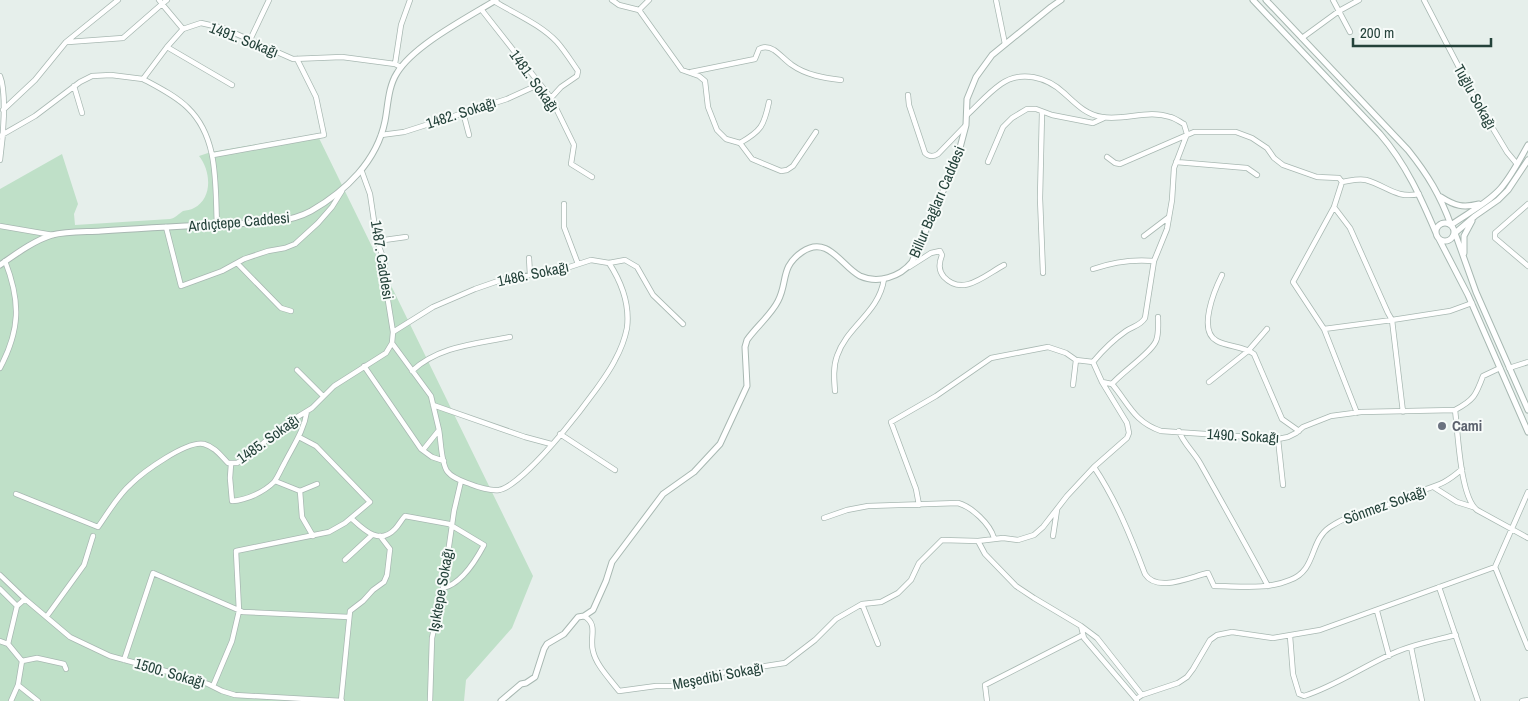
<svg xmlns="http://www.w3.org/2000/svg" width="1528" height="701" font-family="'Archivo Narrow',sans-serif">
  <rect width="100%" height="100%" fill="#e6efeb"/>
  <path fill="#bfe0c8" d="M317,134l216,442 -21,52 -46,52 -2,21h-464v-512l62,-35 16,50 -4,10 1,11 95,-6c6,-1 8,-5 13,-8 3,-1 8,-1 11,-3 19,-10 17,-37 5,-52l12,-4z"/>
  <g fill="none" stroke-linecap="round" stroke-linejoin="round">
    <defs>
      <path id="minor" d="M167,0l-5,4 21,25
        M612,0l7,5 20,5 43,60 17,6 6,5 3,26 9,23 9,9 14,4 12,16 29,12 6,-1 6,-4 23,-34
        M996,0l9,44
        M1333,0l17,32
        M1424,0l53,102 30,50 10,12
        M494,1c21,13 46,23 63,41 8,9 14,19 21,29l-1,5 -16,11 -10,11
        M481,9l70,89 23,47 -3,19 21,13
        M639,10l10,-10
        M1302,38l37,-27 20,-11
        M250,40l19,-40
        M68,42l55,-4 39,-34 -3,-4
        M167,47l65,38
        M401,67l-6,-3 6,-39 9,-25
        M691,72l64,-13 4,-10c5,-3 10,-2 15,1 6,4 12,11 18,15 14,10 32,13 49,15
        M0,76c7,17 3,63 0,84
        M74,86l8,27
        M908,95l1,10 16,48c4,4 8,4 13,1l27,-28
        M3,110l32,-30 31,-38 52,-42
        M463,112l6,23
        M1042,112l-2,86 3,75
        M967,115c11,-10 21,-22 34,-31 20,-14 46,-7 63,9 11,10 22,22 38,24 23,4 46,-8 68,0 5,1 10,5 14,7l3,10 -13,34 -2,32 -5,29 -13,32 -9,57c-5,8 -12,8 -19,13 -13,9 -23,19 -33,31
        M381,135l23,-3 103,-33 33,-15
        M0,136l35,-20 45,-34 12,-6 19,-1 32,4
        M740,143c21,-12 24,-17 29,-41
        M213,155l111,-20 -8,-38 -19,-38
        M1107,157l8,6 5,1 74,-32h42l16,6 15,10 7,10 9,7 34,12 22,1 3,4c8,-1 16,-4 24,-2 21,6 30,19 53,14
        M988,162l15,-35 9,-9 15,-9h9l16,6 41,8 11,-5
        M1176,162l71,6 10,7
        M362,172l8,22 7,47 8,22v19l8,50 -1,11 39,53 8,34 -16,20
        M1342,182l-8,25 -41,75 31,47 33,84
        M564,204v23l14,37
        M1528,204l-33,29v5l33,28
        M217,225c-2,-40 2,-87 -29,-117 -12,-12 -30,-21 -45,-29l24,-32 16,-18 18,-6 22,5 70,31 49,-2 53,7
        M0,226l53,9
        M166,227l15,59 41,-15 22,-12 24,-8 17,-3 10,-4 23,-21 14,-16 10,-16
        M1144,236l25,-19
        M377,241l29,-4
        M529,258l1,17
        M237,263l44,45 10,3
        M909,267l22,-14 9,-2 2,4c-3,8 -4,15 2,22 19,20 41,-2 60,-12
        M1093,269c20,-7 39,-10 61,-8
        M1222,275c-7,14 -25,56 -5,66 11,6 27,5 37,13l28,65 17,12
        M1324,329l68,-9 -4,-7 -38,-85 -16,-21
        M393,332l40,-25 42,-18 26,-9 29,-5 18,-1 43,-14 18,3 16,-3 12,7 16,28 30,29
        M364,366l57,83 11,8 12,4
        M0,368c20,-38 21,-66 5,-107
        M1509,368l19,-6
        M297,370l26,26
        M412,371c27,-25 64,-27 98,-34
        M1102,382l10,2c17,20 22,38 49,47l117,8 10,-2 8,-4 7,-6 28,-11 30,-4 94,-2c19,-10 21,-15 28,-34l17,-8
        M1209,382l39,-31 19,-22
        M1112,384c10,-12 39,-31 44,-43 3,-7 2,-16 2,-24
        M1073,385l3,-25
        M835,391c-1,-12 -2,-24 2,-35 10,-30 42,-43 47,-77
        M433,405l92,32 26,7
        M1455,410c3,22 5,87 22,100l51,28
        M1403,412l-11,-92 58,-9 22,-8
        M439,430c2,11 2,32 8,41 5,7 15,10 23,13 7,3 21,7 29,6 26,-4 104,-105 116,-130 5,-9 10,-22 12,-32 3,-24 -5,-45 -18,-65
        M1179,431c4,12 15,21 21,32 23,41 46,82 68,123
        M560,434l55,36
        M1278,439l5,46
        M231,464l-1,14 2,23c15,-1 32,-9 42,-19 4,-5 7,-13 10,-18 9,-18 20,-33 23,-53
        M1094,467c22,33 37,70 51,107 12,19 45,3 63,-1l6,13c25,0 53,4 76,-6 27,-10 19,-39 40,-53 19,-13 40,-16 60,-23 9,-3 17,-8 25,-11 22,-8 29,-8 47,-24
        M275,481l25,10 2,26 11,19
        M1435,488l22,14 16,5
        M300,491l17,-7
        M16,494l82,33c10,-14 20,-32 33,-43 12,-12 56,-44 73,-40 11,3 17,12 24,19h9l12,-7 32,-29 31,-19 22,-22 52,-33 6,-10
        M919,505l-3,-16 -25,-67 45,-26 55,-38 57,-11 18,6 10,7 17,2
        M351,518c12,11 28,28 44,11 4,-4 6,-9 10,-13l44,8 35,21c-8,15 -22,39 -41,43
        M824,518l23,-8 21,-4 90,-3c14,4 32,21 36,35
        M1053,536l4,-26
        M978,541l25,-3 15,2 16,-5 9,-8 24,-31 27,-29 33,-29 2,-5 -2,-10 -25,-41 -9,-20
        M345,560l26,-24
        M1495,567l33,81
        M1495,567l33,-75
        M0,575l25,24
        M1439,587l39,114
        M0,589l17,17
        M862,604l16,40
        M17,606l8,-7 45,38 40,19 81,22 17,6 14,7 13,4 107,6
        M1377,611l12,45
        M47,616l37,-51 9,-29
        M584,616c15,9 5,21 9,35 3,14 17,28 26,40l37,-5h18l18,-3 16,-8 77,-12 30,-23 21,-21 26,-15 19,-2 17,-9 13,-13 8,-17 23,-23 36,1 7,13 31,32 18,12 47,28 16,12 45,57 -6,4 1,2
        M1081,626l3,12 52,61
        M1290,636l3,38 6,20 5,2c32,-10 61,-31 92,-44 19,-8 40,-12 60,-17
        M0,641l8,3 14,17 -4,24 -7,16
        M8,644l9,-38
        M1411,647l11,54
        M124,660l29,-87 90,39 106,5
        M22,661l15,-3 27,6 2,5
        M18,685l20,16
        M213,686l19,-45 7,-30 -3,-60 93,-19 16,-9 25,-21 -54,-56 -17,-9
        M1142,695l36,-12 9,-6 6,-8 17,-29 7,-5 15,-3 41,6 47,-8 175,-63
        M341,701l9,-90 13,-10 10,-11 11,-8 3,-7 3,-26 -10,-13
        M430,701l2,-63 11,-50 11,-77 7,-30
        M987,701l-2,-16 98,-50
        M1522,701l6,-1"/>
      <path id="tertiary" d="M1253,0l127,134c26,30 41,64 56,99
        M1266,0l142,150c20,25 32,45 43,75 17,-12 37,-22 50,-37 11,-13 19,-29 27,-43
        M1528,160l-20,30 -10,10 -23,16 -20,17 21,59 52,118
        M1441,197c14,9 22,11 38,7
        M1436 232a9 9 0 1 1 18 0a9 9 0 1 1-18 0Z
        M1439,239l29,56 60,137
        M1464,253v-17l8,-15
        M0,265c16,-11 33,-24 52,-30 15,-4 34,-3 49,-4 43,-3 86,-5 128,-7 27,-1 58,0 82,-13 35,-20 66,-50 74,-90 3,-15 3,-34 12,-48 17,-28 70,-55 99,-73
        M501,701l20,-17 5,-1 9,-6 9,-28 3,-5 17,-10 14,-17 6,-1 9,-6 13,-29 6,-19 51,-68 31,-22 26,-28 27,-58 -2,-39 2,-7c9,-13 24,-25 31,-39 10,-19 2,-34 24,-49 26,-18 40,15 58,24 18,8 40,1 52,-14l45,-103 9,-34 1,-26 9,-22 16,-22 59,-48 10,-7"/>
    </defs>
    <use href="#minor" stroke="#a8b8b2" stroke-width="6"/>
    <use href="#tertiary" stroke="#a8b8b2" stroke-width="7"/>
    <use href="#minor" stroke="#fff" stroke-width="4.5"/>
    <use href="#tertiary" stroke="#fff" stroke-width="5"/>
  </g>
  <circle fill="#6b7280" stroke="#f7fbf9" stroke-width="2" cx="1442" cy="426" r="5"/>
  <g text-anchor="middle" stroke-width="4" stroke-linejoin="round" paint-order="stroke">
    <g font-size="15" fill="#24423a" stroke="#f7fbf9">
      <text transform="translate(244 40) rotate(21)" y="5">1491. Sokağı</text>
      <text transform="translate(534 81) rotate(54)" y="5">1481. Sokağı</text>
      <text transform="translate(1475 97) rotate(61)" y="5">Tuğlu Sokağı</text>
      <text transform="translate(461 113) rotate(-18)" y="5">1482. Sokağı</text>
      <text transform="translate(937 202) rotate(-67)" y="5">Billur Bağları Caddesi</text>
      <text transform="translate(239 222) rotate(-5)" y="5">Ardıçtepe Caddesi</text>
      <text transform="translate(382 260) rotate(81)" y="5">1487. Caddesi</text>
      <text transform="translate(533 274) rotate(-12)" y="5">1486. Sokağı</text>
      <text transform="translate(1243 436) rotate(3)" y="5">1490. Sokağı</text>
      <text transform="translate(268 439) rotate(-36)" y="5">1485. Sokağı</text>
      <text transform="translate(1385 505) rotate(-20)" y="5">Sönmez Sokağı</text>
      <text transform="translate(441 590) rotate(-80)" y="5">Işıktepe Sokağı</text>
      <text transform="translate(170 673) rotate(16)" y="5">1500. Sokağı</text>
      <text transform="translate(718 676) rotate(-11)" y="5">Meşedibi Sokağı</text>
    </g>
    <g font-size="15" font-weight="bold" fill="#5b616d" stroke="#f7fbf9" text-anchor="start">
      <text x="1452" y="431">Cami</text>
    </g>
  </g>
  <path d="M1353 38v8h138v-8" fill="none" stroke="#24423a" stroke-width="2.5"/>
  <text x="1360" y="38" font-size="15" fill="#24423a" stroke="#f7fbf9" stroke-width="4" paint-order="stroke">200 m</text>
</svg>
